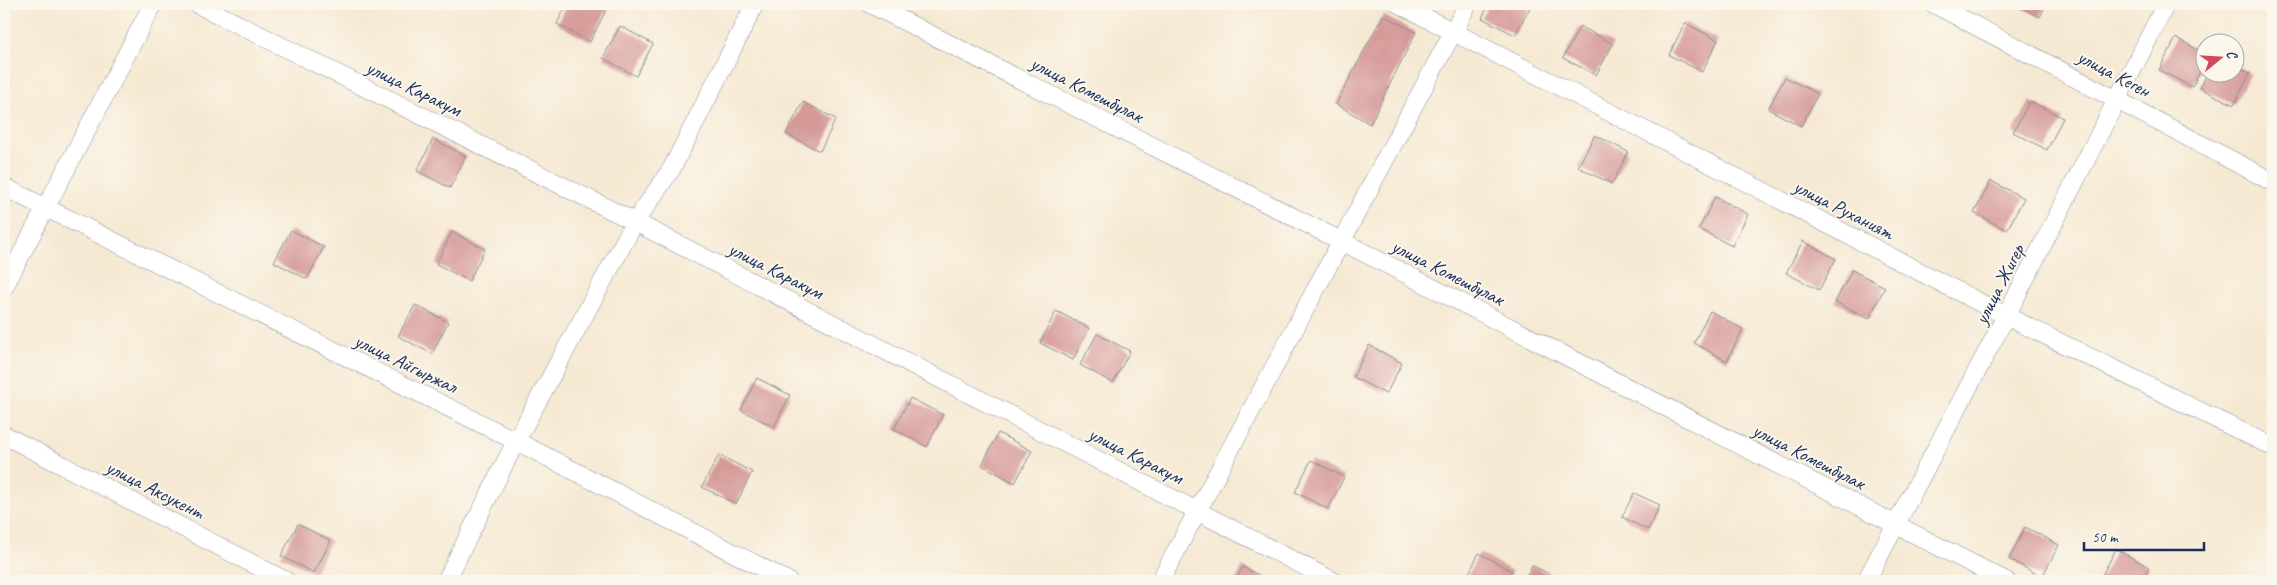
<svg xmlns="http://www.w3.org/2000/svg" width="2277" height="585" font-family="Caveat,sans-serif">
  <rect width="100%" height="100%" fill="#fbf7ec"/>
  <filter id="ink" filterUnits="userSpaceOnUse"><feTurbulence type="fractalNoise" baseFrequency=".02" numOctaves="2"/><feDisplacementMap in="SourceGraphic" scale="10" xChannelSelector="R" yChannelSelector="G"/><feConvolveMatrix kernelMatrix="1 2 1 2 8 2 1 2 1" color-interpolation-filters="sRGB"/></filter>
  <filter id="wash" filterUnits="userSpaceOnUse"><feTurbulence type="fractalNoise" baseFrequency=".0096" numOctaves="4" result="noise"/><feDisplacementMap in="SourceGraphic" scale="20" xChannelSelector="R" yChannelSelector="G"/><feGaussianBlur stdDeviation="1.12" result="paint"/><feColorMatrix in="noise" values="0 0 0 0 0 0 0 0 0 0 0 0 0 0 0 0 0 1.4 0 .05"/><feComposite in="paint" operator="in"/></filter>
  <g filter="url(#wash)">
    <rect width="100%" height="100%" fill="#f6e9d3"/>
    <g id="blocks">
      <path fill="#d59a98" d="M567,4h28l11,6 -16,32 -33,-18z
        M1489,4h43l-17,31 -33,-17z
        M2014,4h32l-6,13z
        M1383,15l33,17 -46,92 -34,-20z
        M1685,23l33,17 -16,32 -33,-17z
        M620,26l33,18 -17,32 -33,-18z
        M1580,26l33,18 -17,31 -33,-17z
        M2176,38l28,15v11l-12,23 -33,-17z
        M2234,65l16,8 -16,32 -34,-17 8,-16h26z
        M1785,77l33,17 -17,32 -33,-17z
        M2030,101l33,17 -16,32 -34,-18z
        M803,102l33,17 -16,32 -34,-17z
        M1595,135l33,17 -16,32 -34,-17z
        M433,139l33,17 -16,32 -33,-17z
        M1991,181l33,17 -17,32 -33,-17z
        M1715,197l33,17 -16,32 -33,-17z
        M291,230l33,17 -17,32 -33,-17z
        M452,232l33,17 -16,32 -33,-17z
        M1803,241l33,18 -17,31 -33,-17z
        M1852,270l33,17 -16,32 -34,-17z
        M415,305l33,17 -16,32 -34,-18z
        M1056,311l33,17 -16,32 -33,-17z
        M1710,311l33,18 -16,32 -33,-18z
        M1097,334l33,17 -17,32 -33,-18z
        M1369,345l33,18 -16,31 -33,-17z
        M757,378l33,17 -16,32 -33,-17z
        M910,398l33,17 -16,32 -33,-18z
        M998,433l34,18 -17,32 -33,-18z
        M719,455l33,17 -16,32 -34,-17z
        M1311,460l33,17 -16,32 -33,-17z
        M1634,493l26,12 -12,25 -26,-13z
        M298,524l33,17 -17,32 -33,-17z
        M2025,527l34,18 -17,32 -33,-18z
        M2116,549l33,18 -7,14h-43z
        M1479,553l33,18 -5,10h-42z
        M1532,565l30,16h-38z
        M1243,567l27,14h-35z"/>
    </g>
  </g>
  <g filter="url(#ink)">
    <use href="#blocks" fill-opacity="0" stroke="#888c98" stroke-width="1"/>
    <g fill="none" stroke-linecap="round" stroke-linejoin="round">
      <defs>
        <path id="street" d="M197,4l438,218 698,359
          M870,4l471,237 665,340
          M1399,4l607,312 267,131
          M1934,4l339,178
          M4,187l512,254 272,140
          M4,287l149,-283
          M4,435l282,146
          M446,581l70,-140 119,-219 37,-54 83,-164
          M1160,581l308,-577
          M1866,581l140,-265 160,-312"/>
      </defs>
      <use href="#street" stroke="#888c98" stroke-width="19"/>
      <use href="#street" stroke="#fff" stroke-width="18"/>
    </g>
  </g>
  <g text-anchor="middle" stroke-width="4" stroke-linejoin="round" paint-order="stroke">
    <g font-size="20" fill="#1b2f5e" stroke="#fbf7ec">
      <text transform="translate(2114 73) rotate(28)" y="7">улица Кеген</text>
      <text transform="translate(414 88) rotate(26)" y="7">улица Каракум</text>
      <text transform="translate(1087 89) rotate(27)" y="7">улица Комешбулак</text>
      <text transform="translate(1844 209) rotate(27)" y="7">улица Руханият</text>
      <text transform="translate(776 270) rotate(27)" y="7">улица Каракум</text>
      <text transform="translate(1448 272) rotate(27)" y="7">улица Комешбулак</text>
      <text transform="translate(1999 284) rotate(-63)" y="7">улица Жигер</text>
      <text transform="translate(406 363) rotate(26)" y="7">улица Айгыржал</text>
      <text transform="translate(1136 455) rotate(27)" y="7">улица Каракум</text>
      <text transform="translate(1809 456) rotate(27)" y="7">улица Комешбулак</text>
      <text transform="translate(155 489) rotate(27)" y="7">улица Аксукент</text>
    </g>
  </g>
  <rect width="2277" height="585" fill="none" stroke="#fbf7ec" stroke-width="20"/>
  <g transform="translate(2220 58) rotate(72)"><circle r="24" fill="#fbf7ec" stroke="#a1a7b3"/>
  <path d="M0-4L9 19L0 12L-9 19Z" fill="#d1495b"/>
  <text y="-8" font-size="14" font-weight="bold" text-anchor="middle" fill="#1b2f5e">С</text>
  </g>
  <path d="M2084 542v8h120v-8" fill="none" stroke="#1b2f5e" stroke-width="2.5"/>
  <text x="2092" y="542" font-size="15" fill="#1b2f5e" stroke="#fbf7ec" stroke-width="4" paint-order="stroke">50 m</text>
</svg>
